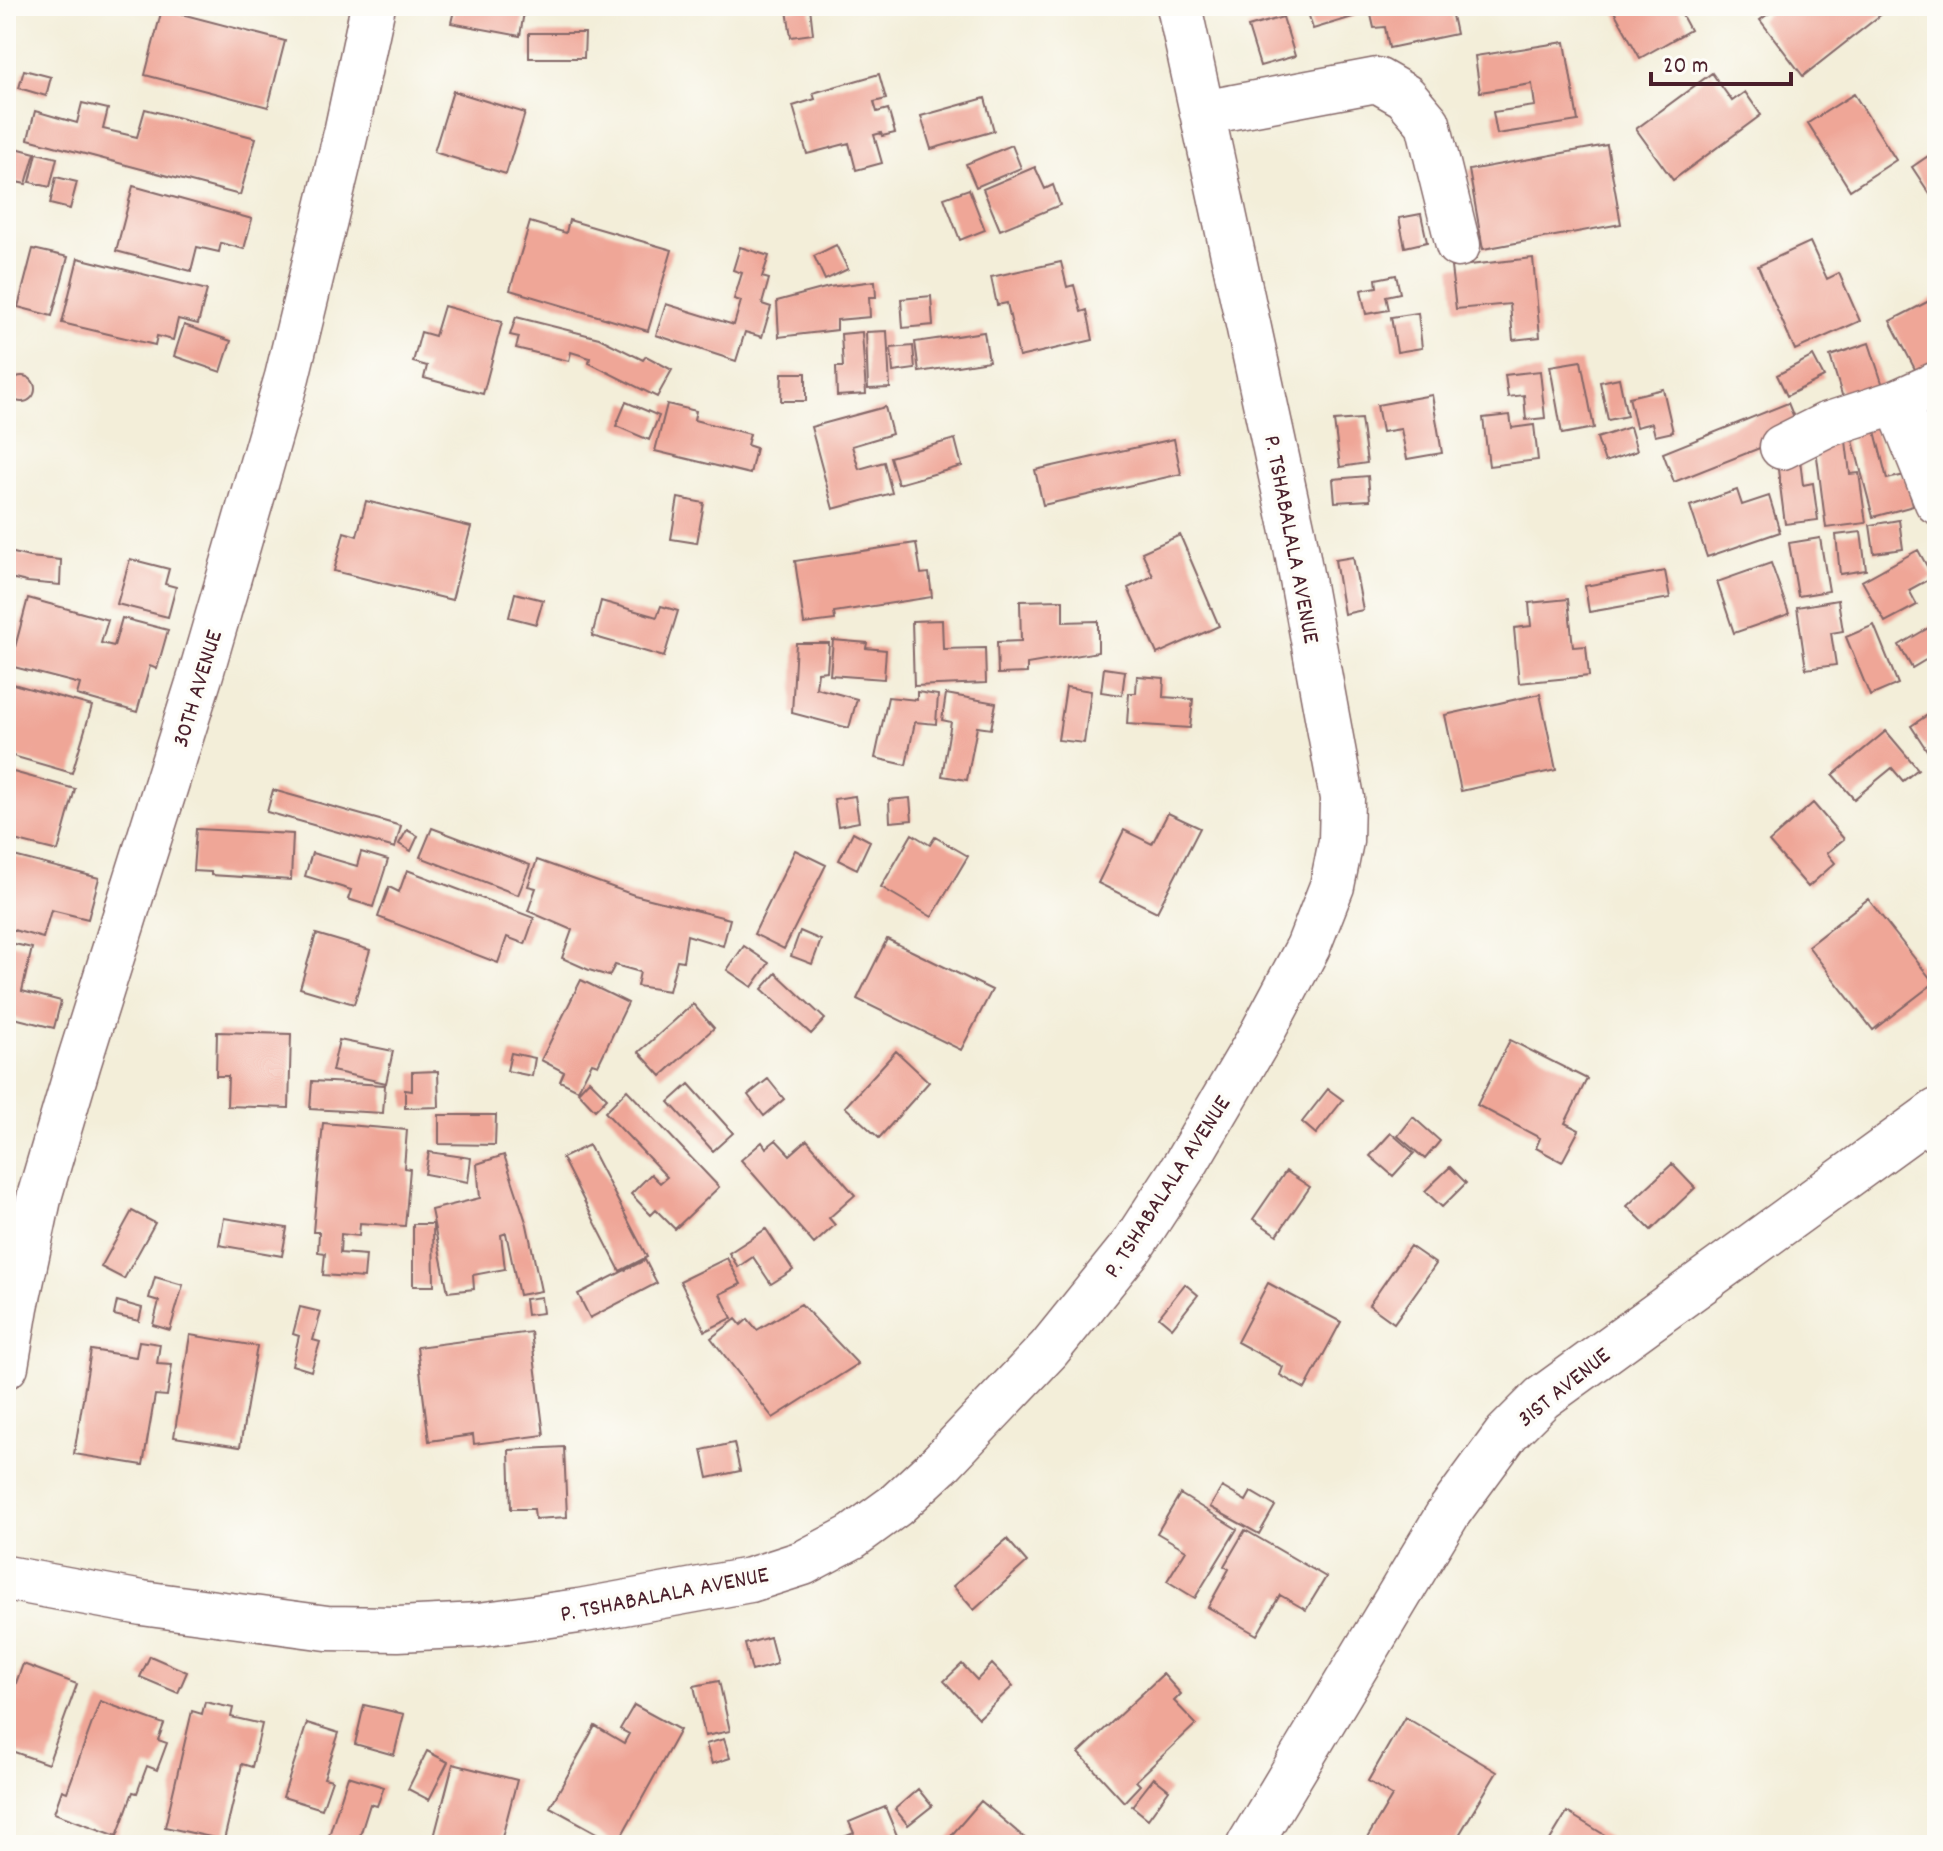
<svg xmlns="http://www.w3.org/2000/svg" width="1943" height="1851" font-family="Dekko,sans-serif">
  <rect width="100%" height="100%" fill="#fdfcf7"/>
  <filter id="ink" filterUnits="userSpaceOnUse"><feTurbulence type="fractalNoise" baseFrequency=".0125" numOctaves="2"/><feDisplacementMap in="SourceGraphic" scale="16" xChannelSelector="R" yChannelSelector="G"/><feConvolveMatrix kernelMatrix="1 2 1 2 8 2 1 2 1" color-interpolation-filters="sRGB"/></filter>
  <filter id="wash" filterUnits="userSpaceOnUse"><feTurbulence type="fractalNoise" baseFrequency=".006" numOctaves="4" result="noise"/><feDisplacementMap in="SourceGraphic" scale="32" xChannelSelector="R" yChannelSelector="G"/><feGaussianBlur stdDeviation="1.8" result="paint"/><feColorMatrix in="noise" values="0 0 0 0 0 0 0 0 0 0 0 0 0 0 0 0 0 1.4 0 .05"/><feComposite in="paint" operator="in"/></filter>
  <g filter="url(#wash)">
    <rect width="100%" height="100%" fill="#f3eed9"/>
    <g id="blocks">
      <path fill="#efa697" d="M455,6h70l-5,30 -69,-13z
        M1306,6h47l3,10 -43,13z
        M1369,6h81l6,28 -67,14 -4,-21 -11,1z
        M1611,6h42l2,2 4,-2h18l13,24 -50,28z
        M1779,6h113l-89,70 -43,-56z
        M810,7l3,27 -22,3 -4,-27z
        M162,9l123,32 -17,66 -123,-32z
        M1283,17l12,39 -35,10 -12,-39z
        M529,33h56l-1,25h-55z
        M1565,42l13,79 -81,13 -4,-22 42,-6 -3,-22 -52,8 -5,-36z
        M24,70l27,7 -5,19 -27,-8z
        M1712,73l20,28 13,-9 16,23 -88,65 -37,-51z
        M879,74l7,25 -12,3 3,10 11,-3 7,24 -13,3 -1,-3 -7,2 8,28 -26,7 -7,-27 -42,11 -14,-48 22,-7 -2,-6z
        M453,91l72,22 -19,61 -72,-22z
        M1854,94l42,66 -46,30 -42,-67z
        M985,98l9,33 -63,18 -10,-33z
        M82,103l26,6 -5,20 34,8 8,-28 111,29 -16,57 -212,-56 7,-28 42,12z
        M1012,145l9,23 -45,19 -10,-23z
        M1607,145l14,79 -138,25 -14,-79z
        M12,147l23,6 -9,31 -20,-4v-10z
        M1937,150v55l-25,-38z
        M37,153l20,5 -7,29 -20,-5z
        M1035,167l10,22 8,-4 7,20 -60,25 -17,-41z
        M56,177l21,5 -7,27 -20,-5z
        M133,186l119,33 -8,30 -23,-6 -2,9 -22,-5 -6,24 -75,-20z
        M969,189l16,41 -25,10 -16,-42z
        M1421,214l6,28 -22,5 -6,-29z
        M569,220l103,30 -24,81 -138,-41 20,-68 36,11z
        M1810,242l17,37 12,-6 21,48 -65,29 -37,-84z
        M836,245l12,24 -23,11 -11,-24z
        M740,247l29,9 -7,21 7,2 -7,25 9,3 -9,30 -17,-5 -9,29 -80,-26 10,-31 68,21 7,-24 -7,-2 8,-26 -9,-3z
        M33,249l35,8 -16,59 -34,-9z
        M78,258l129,32 -9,34 -20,-5 -5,21 -16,-4 -2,9 -93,-22z
        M1533,258l7,79 -27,3 -3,-36 -54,5 -5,-42z
        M1061,262l6,25 7,-2 7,27 6,-2 6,30 -74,17 -12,-54 -10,2 -6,-28z
        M1396,275l4,18 -14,3 3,14 -23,4 -5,-24 16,-3 -1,-8z
        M875,281l1,16h-7l1,20 -33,3v10l-58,7 -2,-36 52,-14z
        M931,296l2,29 -30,3 -2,-29z
        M1937,297v71l-18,9 -29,-56z
        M444,306l58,16 -19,72 -59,-16 3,-12 -14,-4 8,-30 14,4z
        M1418,313l4,35 -25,4 -6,-35z
        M516,317l83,21 44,22 3,-4 26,14 -15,27 -68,-34 1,-5 -19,-6 -2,9 -53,-13 3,-11 -9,-2z
        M184,325l47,16 -10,31 -47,-16z
        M887,331l3,57 -22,1 -2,-57z
        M862,332l4,62 -29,2 -1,-29h7l-2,-33z
        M984,332l5,29 -70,11 -4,-30z
        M1869,343l18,55 -40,13 -17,-55z
        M913,346l2,23 -22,3 -2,-24z
        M1813,356l11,21 -37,19 -10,-21z
        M1581,361l13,67 -32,6 -12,-68z
        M1540,371l5,47 -19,2 -2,-25 -16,2 -3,-22z
        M782,373h24v28h-25z
        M9 389a13 13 0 1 1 26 0a13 13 0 1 1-26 0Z
        M1619,378l8,38 -19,4 -8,-38z
        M1663,389l10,43 -18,4 -3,-13 -16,4 -7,-30z
        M1432,395l10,58 -35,6 -6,-30 -19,3 -5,-27z
        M626,402l33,14 -10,24 -33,-14z
        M1788,403l12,29 -126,50 -11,-29z
        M667,404l29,7 -2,9 56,14 -3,11 9,3 -6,26 -95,-23z
        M885,407l7,27 -40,12 7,23 25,-7 8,31 -59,16 -22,-82z
        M1510,415l2,13 22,-3 4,35 -49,6 -6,-48z
        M1361,419l6,44 -27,4 -6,-46z
        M1630,427l7,24 -32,11 -8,-24z
        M1874,427l13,52 18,-4 8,31 -40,11 -22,-84z
        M1814,433l32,8 4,33 9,-1 7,50 -40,5z
        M955,439l7,27 -64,18 -8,-27z
        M1174,439l7,35 -138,31 -8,-35z
        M1799,451l4,34 10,-2 5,37 -33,4 -9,-70z
        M1368,476l2,24 -35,2 -2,-23z
        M1737,490l5,15 27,-9 11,36 -73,25 -17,-51z
        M678,498l26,5 -7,40 -26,-4z
        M366,501l105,26 -19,73 -118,-29 10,-39 13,4z
        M1899,520l4,29 -29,4 -4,-28z
        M1861,532l5,38 -26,4 -4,-39z
        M1180,535l39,91 -62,28 -29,-66 25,-12 -11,-24z
        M1820,538l9,53 -31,5 -9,-53z
        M916,543l5,31 8,-1 3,24 -98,15 1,8 -31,4 -9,-63z
        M1918,550l15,27 -24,13 8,15 -32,17 -23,-41z
        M6,551l23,6 32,3 -1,25 -33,-3 -21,-5z
        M1353,557l10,53 -19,4 -9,-54z
        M130,559l39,10 -4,15 11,3 -8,30 -51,-13z
        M1771,563l18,51 -55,19 -17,-51z
        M1665,571l5,27 -81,14 -4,-26z
        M515,593l28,7 -7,24 -27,-7z
        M28,598l80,22 -7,23 13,3 8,-28 46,12 -11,39 -7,-3 -13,46 -60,-17 3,-11 -70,-18z
        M1568,599l5,48 13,-1 3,30 -70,7 -5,-55 17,-2 -2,-23z
        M1063,600v22l35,-1v31l-71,12v9l-29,1 -1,-32 24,-1 -1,-40z
        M1838,600l5,31 -12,2 5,32 -30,4 -9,-62z
        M601,601l56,16 4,-11 17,5 -14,46 -72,-21z
        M942,620l1,29 42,-1 1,35 -72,3 -2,-65z
        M1937,623v30l-25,15 -13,-23z
        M1874,625l24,59 -28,12 -24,-59z
        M833,640l34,3 -1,5 20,2 -2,29 -54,-4z
        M796,643h33l-2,28 -9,1 -2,16 41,11 -8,29 -57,-15z
        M1104,668l21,3 -3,24 -21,-3z
        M1137,676l27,2 -1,19 30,2 -3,29 -63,-4 2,-31h7z
        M6,682l86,24 -20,67 -66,-19z
        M1066,687l25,4 -7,52 -26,-3z
        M917,692l21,3 -2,29 -21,-2 -9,43 -31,-7 13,-61 29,3z
        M946,694l50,9 -5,26 -14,-2 -10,53 -25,-4 9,-54 -9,-2z
        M1540,694l16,76 -95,21 -16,-76z
        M1935,710l2,4v33l-9,5 -17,-26z
        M1886,731l32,38 -15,12 -11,-13 -38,31 -21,-24z
        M6,770l69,19 -17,62 -52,-13z
        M273,790l128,36 -6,22 -128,-36z
        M855,796l4,26 -21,4 -4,-27z
        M910,798l2,22 -22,2 -1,-22z
        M1813,803l31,36 -17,14 8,10 -27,24 -39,-45z
        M1168,813l32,15 -43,84 -59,-29 26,-53 28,14z
        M432,828l98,37 -12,30 -98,-38z
        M196,829l97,5 -2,46 -80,-5v-3l-18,-1z
        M407,830l11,6 -7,15 -12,-7z
        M853,832l17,9 -13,28 -18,-9z
        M912,834l18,11 5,-8 33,19 -36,61 -51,-30z
        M795,850l31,15 -42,84 -30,-15z
        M361,852l27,8 -15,47 -25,-8 3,-9 -46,-14 7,-23 45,13z
        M6,854l93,24 -11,41 -37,-9 -8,28 -37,-10z
        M537,860l97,35 96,24 -7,27 -36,-11 -4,26 -6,-1 -8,31 -32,-5 3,-14 -25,-7 -6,11 -20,-6 -27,-12 10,-28 -44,-19 8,-23 -8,-2z
        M407,870l127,48 -9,26 -18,-7 -9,26 -120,-46 11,-30 10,5z
        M1868,899l66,84 -61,47 -65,-84z
        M800,931l21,9 -9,24 -21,-8z
        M316,934l54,16 -16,54 -54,-16z
        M887,939l105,51 -31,60 -104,-51z
        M6,942l26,6 -10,43 39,10 -7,27 -48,-12z
        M744,946l25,17 -17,24 -25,-17z
        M776,973l49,46 -14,15 -49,-45z
        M581,980l47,23 -30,62 -6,-2 -14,27 -18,-9 4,-9 -23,-12z
        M693,1004l21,24 -53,48 -22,-24z
        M217,1032l74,2 -2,74 -62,-2 1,-30h-12z
        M339,1040l54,11 -7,32 -54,-12z
        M1510,1040l77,39 -22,44 14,7 -17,32 -26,-14 4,-10 -63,-33z
        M896,1051l33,31 -50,56 -34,-31z
        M511,1053l24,5 -3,18 -25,-5z
        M438,1071l1,36 -34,1v-18l7,1v-19z
        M768,1079l16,20 -20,17 -16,-21z
        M589,1080l18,18 -12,12 -17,-18z
        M312,1081l73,4 -2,28 -73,-4z
        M689,1084l44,49 -20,18 -44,-49z
        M1328,1089l15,11 -27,34 -14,-12z
        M627,1090l92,97 -44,42 -19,-19 -5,5 -20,-21 20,-20 9,9 7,-6 -62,-65z
        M439,1115h57l-1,30 -56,-1z
        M1413,1117l27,24 -15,18 -27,-23z
        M323,1123l84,7 -3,38 6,1 -5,57 -45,-3 -1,13 -18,-2 -1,19 26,2 -2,23 -41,-3 2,-22 -7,-1 1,-20h-6z
        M1391,1133l23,20 -21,23 -23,-20z
        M776,1140l14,15 17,-15 48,55 -26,23 6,7 -21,19 -73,-84 21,-18 4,6z
        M589,1145l58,112 -27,14 -58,-113z
        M429,1152l42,6 -3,24 -43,-8z
        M504,1155l23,70 14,66 -22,4 -13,-62 -5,2 4,34 -32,6 1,14 -26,3 -17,-82 49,-12 -3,-34z
        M1672,1164l23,24 -44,42 -24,-24z
        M1450,1167l16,16 -24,24 -17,-16z
        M1286,1171l24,16 -33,48 -24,-16z
        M132,1211l23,12 -31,56 -23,-12z
        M224,1218l63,10 -5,28 -63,-11z
        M413,1224h20l1,62h-21z
        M766,1229l27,41 -22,14 -18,-27 -15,10 -9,-14z
        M1410,1246l26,18 -42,59 -25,-18z
        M727,1258l14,26 -21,10 12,24 -27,13 -25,-50z
        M645,1260l12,23 -67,35 -12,-24z
        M155,1277l28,8 -13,45 -17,-5 6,-24 -10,-3z
        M1268,1283l73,39 -36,67 -25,-14 3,-8 -46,-25z
        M1185,1284l13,11 -26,33 -13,-11z
        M541,1297l2,16 -16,2 -2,-16z
        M117,1301l25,7 -3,13 -25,-6z
        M801,1304l57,60 -85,54 -62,-80 25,-19 5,6 7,-6 9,11z
        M300,1307l21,5 -8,28 7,2 -9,29 -19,-6 7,-29 -6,-2z
        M531,1332l13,103 -70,9 -1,-9 -44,6 -12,-94z
        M190,1335l67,11 -17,101 -66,-10z
        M139,1341l21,3 -3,20 15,1 -5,31 -12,-1 -12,70 -69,-11 17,-104 45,7z
        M734,1443l6,28 -32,7 -6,-28z
        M564,1447l3,70 -32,2 -1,-10h-23l-2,-59z
        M1222,1487l24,14 5,-9 24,14 -16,28 -49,-27z
        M1180,1494l57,35 -42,69 -28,-17 19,-31 -29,-17z
        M1245,1530l81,47 -20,33 -26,-15 -23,40 -49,-28 21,-38 -5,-3z
        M1007,1539l20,23 -53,48 -21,-24z
        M770,1637l7,27 -25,7 -7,-27z
        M150,1656l37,16 -9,21 -38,-16z
        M23,1664l54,20 -29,80 -42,-15v-39z
        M962,1664l15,16 15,-16 21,22 -34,32 -35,-37z
        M1163,1674l18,20 -7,7 22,23 -60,57 4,4 -16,17 -45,-49z
        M719,1681l11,50 -25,5 -11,-50z
        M100,1701l64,23 -6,16 9,3 -10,27 -10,-4 -10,27 -4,-1 -16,44 -63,-23 8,-23 5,2z
        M205,1702l28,6 -2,9 31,7 -10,43 -10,-3 -18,76 -59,-13 27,-116 10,3z
        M364,1705l40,9 -10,41 -39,-11z
        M634,1705l46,25 -63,114 -67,-37 45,-81 29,17 5,-9 -9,-5z
        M1405,1717l92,55 -44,73h-90l29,-49 -24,-15z
        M307,1723l32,10 -15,45 8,2 -10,29 -39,-12z
        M724,1739l6,19 -18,6 -6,-20z
        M427,1751l21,11 -19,38 -21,-11z
        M453,1764l64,16 -17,65h-68z
        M348,1776l36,11 -7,19 -7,-2 -13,41h-31z
        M1154,1778l15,12 -21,29 -16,-13z
        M918,1789l14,17 -24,19 -13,-16z
        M981,1801l52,44h-90z
        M885,1807l16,38h-77l30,-12 -5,-11z
        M1567,1812l54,33h-74z"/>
    </g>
  </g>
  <g filter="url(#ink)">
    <use href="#blocks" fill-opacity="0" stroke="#856768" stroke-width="2"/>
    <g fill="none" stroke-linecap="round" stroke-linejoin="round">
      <defs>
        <path id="street" d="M1202,113l175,-33 28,16 23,27 30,122
          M1897,402l40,100
          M1782,447l44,-22 71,-23 40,-18
          M6,1366l10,-59 24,-113 39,-132 121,-385 87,-300 59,-244 27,-127
          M6,1578l136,25 185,25 71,1 81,-4 100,-14 171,-31 53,-17 49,-26 44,-32 43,-40 110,-116 83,-103 54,-83 74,-126 48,-90 24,-61 9,-45 1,-43 -48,-262 -115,-530
          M1249,1845l200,-333 58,-79 35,-35 395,-287"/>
      </defs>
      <use href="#street" stroke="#856768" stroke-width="47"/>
      <use href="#street" stroke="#fff" stroke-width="44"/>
    </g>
  </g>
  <g text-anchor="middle" stroke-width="7" stroke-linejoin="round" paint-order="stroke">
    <g font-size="24" fill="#4a1f2b" stroke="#fdfcf7">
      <text transform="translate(1293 539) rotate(79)" y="8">P. TSHABALALA AVENUE</text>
      <text transform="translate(196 688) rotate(-73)" y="8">30TH AVENUE</text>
      <text transform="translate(1166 1186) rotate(-57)" y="8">P. TSHABALALA AVENUE</text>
      <text transform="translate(1563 1386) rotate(-39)" y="8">31ST AVENUE</text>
      <text transform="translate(664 1593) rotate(-11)" y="8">P. TSHABALALA AVENUE</text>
    </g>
  </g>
  <rect width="1943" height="1851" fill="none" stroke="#fdfcf7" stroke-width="32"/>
  <path d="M1651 72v12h140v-12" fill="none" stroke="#4a1f2b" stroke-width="4"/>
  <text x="1663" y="72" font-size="24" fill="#4a1f2b" stroke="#fdfcf7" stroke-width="6" paint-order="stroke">20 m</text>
</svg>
